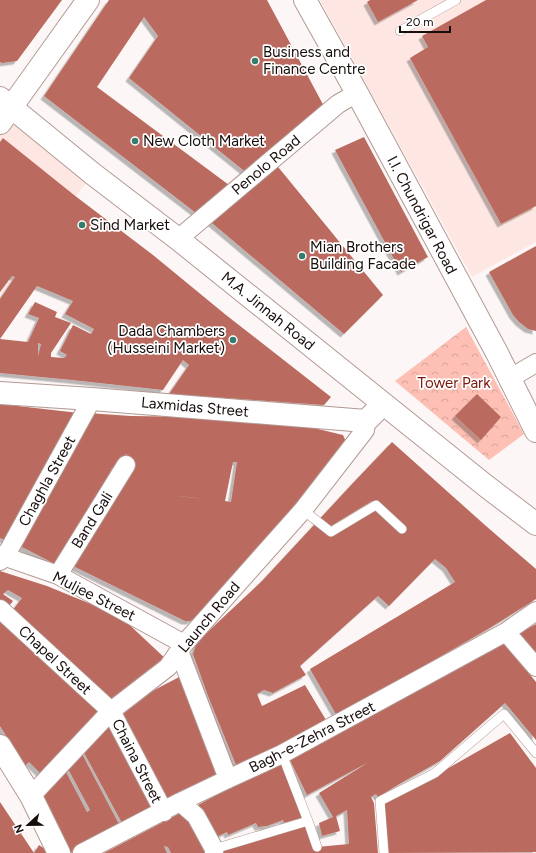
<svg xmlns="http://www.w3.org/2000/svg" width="536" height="853" font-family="Figtree,sans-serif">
  <defs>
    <pattern id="park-crowns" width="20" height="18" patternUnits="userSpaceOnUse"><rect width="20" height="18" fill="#fec0b5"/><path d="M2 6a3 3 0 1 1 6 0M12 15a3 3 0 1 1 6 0" fill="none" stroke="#d9a49a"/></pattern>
    <filter id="shadow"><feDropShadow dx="-3.5" dy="3.5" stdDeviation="0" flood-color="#0004"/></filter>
  </defs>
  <rect width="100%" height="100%" fill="#fcf7f6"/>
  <path fill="#fee7e3" d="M320,0h216v242l-64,35z
    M12,107l81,67 -93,121v-172z"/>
  <path fill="url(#park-crowns)" d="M466,327l58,107 -35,26 -94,-79z"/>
  <path fill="#ba6b5e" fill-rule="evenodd" filter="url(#shadow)" d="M0,0h62l-45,61 -15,2 -2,-1z
    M109,0h158l59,110 -78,64 -119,-96 29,-42 -14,-19 -47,70 132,98 -33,28 -152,-117z
    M370,0h48l-40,22 -11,-20z
    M486,0h50v206l-35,18 -91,-166 18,-11 -6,-11z
    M364,137l64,120 -27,15 -66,-122z
    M3,138l71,57 79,60 73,60 105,82 -7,8 -155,-11 20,-29 -6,-5 -20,30 -91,-10 -72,-7v-74l15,-22 -3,-1 -12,16v-150zM37,286l36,15 -8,13 29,15 -3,5 -18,-9 -13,26 7,4 -3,3 -13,-1v-4l20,-30 -16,-6 2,-5 -22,-10 -7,12 11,4 -11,24 -28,-3zM38,343l3,1 -3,12z
    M274,162l109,133 -39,39 -138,-116z
    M536,246v85l-8,-2 -9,-7 -6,-7 -24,-43z
    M477,394l24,23 -20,23 -26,-24z
    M0,404l79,9 -69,129 -10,-4z
    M87,413l44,3 70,1 92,6 50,12 3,7 -25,36 -98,109 -28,31 -5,3h-5l-114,-56 62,-104 -7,-7 -10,16 -4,-2 -13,29 -44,67 -37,-19zM233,462h4l-6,40 -6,-1zM175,496l13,1 19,2z
    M392,442l94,84 50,43v30l-48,30 -151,87 -27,-47 145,-87 -9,-14 -11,-9 -46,47 -11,-10 -78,70 6,9 -33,18 -9,-3 -7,4 5,12 43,-21 24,40 -91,45 -30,-74 -15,-42 4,-12 65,-61 91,-98zM372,501l4,4 -45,27 -14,-11 14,5z
    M0,571l47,15 73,30 48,45 -55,48 -104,-94 13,-17 -14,-8 -5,4 10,7 -7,9 -6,-5z
    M0,616l105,94 -58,70 -18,-18 -4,4 -25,-40z
    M536,624v30l-18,-20z
    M503,641l33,41v58l-31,-37 -65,58 -39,22 -23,14 -2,-3 -5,3 3,6 4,50h-160v-2l90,-26 9,22 32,-3 -2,-34 -11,6 4,15 -18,5 -3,-13 14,-6 -14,-24 50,-31 -62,33 -19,-39z
    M183,675l39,101 -57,27 -49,-93z
    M112,716l47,90 -36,19 -41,-76z
    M510,733l26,35v84l-150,1 -3,-50 34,-17z
    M81,752l39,74 -50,27h-1l-30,-55 26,-28 22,42 3,-2 -23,-43z
    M281,760l23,57 -20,6 -1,-3 -16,6 -9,1 -2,-4 -28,12 -1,-3 -15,7 -14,-34z
    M0,802l34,51 5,-8 12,8h-51z
    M184,811l26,42h-39l-3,-6 -4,-1 3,7h-63z"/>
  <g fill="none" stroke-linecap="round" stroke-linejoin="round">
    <defs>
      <path id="lane" d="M400,31l56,-31
        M303,510l28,22 45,-27 26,24
        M282,754l26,67 9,26
        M214,849l94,-28
        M384,853l-4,-52 55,-28 69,-59 32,39"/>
      <path id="street" d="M178,239l160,-135 19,-11
        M519,373l17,-10
        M0,555l58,20 126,69
        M0,561l5,-4 87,-158
        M58,575l68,-110
        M0,609l111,102 53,101
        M506,632l30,35
        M179,651l49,128
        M31,796l80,-85 57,-44 16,-23 119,-134 62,-80 1,-9
        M180,802l16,14 18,33v4
        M82,853l98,-51 48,-23 54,-25 224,-122 30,-21"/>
      <path id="secondary" d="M0,123l88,-123
        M0,393l92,6 274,22 17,-17
        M0,746l31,50 28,57"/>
      <path id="primary" d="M305,0l52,93 140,260 39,78"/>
      <path id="highway" d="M0,98l93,76 85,65 308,247 50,38"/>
    </defs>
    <use href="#lane" stroke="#b29994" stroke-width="10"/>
    <use href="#street" stroke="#b29994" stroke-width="20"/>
    <use href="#secondary" stroke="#b29994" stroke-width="24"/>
    <use href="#primary" stroke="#b29994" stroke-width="24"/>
    <use href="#highway" stroke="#b29994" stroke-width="24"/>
    <use href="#lane" stroke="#fff" stroke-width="9"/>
    <use href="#street" stroke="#fff" stroke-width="18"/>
    <use href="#secondary" stroke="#fff" stroke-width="22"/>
    <use href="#primary" stroke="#fff" stroke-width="22"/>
    <use href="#highway" stroke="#fff" stroke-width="22"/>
  </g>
  <g fill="#377b6f" stroke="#fff" stroke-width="1.5">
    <circle cx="255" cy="61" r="4"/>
    <circle cx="135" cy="141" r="4"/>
    <circle cx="82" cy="225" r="4"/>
    <circle cx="302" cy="256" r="4"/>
    <circle cx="233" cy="340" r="4"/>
  </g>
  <g text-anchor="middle" stroke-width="3.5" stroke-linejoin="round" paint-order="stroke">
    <g font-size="15" fill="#170e0c" stroke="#fff" text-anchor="start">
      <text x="263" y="57">Business and<tspan x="263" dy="17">Finance Centre</tspan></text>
      <text x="143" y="146">New Cloth Market</text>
      <text x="90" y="230">Sind Market</text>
      <text x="310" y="252">Mian Brothers<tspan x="310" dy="17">Building Facade</tspan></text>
      <text x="225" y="336" text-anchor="end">Dada Chambers<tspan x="225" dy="17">(Husseini Market)</tspan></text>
    </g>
    <g font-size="15" fill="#170e0c" stroke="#fff">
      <text transform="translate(266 165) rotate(-40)" y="5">Penolo Road</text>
      <text transform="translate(422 215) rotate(62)" y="5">I.I. Chundrigar Road</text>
      <text transform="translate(268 311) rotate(39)" y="5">M.A. Jinnah Road</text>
      <text transform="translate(195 407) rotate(5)" y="5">Laxmidas Street</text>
      <text transform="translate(47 481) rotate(-61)" y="5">Chaghla Street</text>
      <text transform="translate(92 520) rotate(-58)" y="5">Band Gali</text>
      <text transform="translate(94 596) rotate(27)" y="5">Muljee Street</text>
      <text transform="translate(209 617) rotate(-50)" y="5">Launch Road</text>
      <text transform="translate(55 660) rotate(43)" y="5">Chapel Street</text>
      <text transform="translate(312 737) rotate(-27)" y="5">Bagh-e-Zehra Street</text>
      <text transform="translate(137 761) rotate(63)" y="5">Chaina Street</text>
    </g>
    <g font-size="15" fill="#79180d" stroke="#fff">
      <text x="454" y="388">Tower Park</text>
    </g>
  </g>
  <g transform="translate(28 825) rotate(248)" stroke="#ffffff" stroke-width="3" paint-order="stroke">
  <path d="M0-3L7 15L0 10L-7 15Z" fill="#170e0c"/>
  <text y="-6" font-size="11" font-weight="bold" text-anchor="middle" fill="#170e0c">N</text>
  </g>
  <path d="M400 26v6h50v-6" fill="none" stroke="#170e0c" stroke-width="2"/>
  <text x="406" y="26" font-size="12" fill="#170e0c" stroke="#ffffff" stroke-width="3" paint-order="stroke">20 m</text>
</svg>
